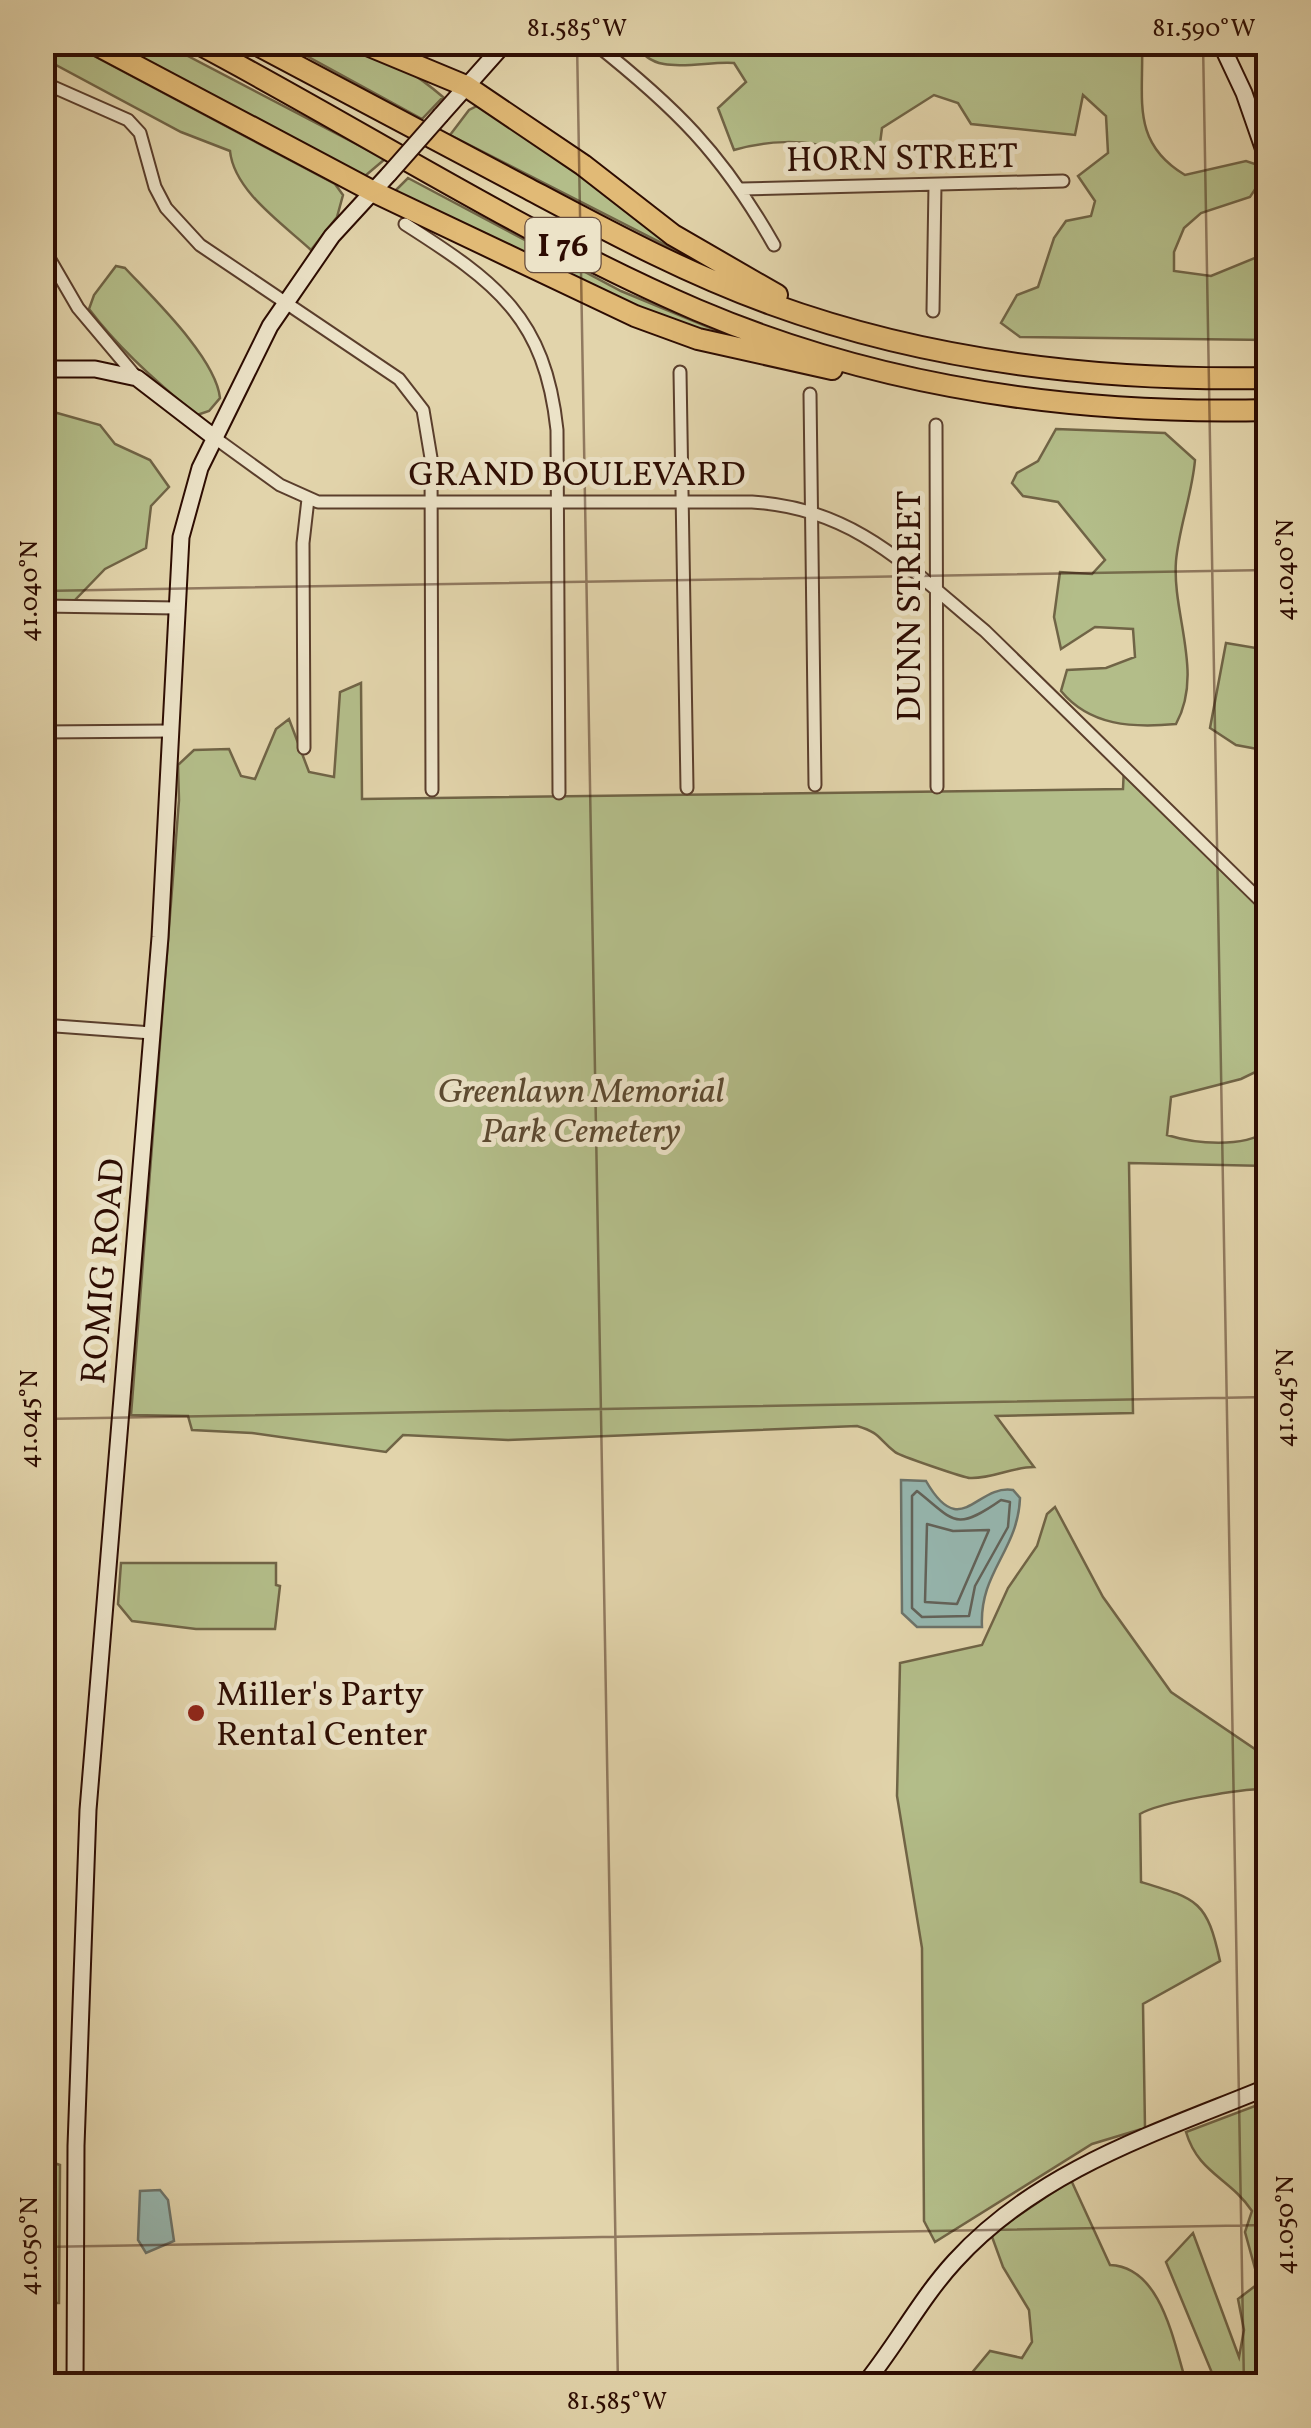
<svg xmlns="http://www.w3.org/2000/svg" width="1311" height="2428" font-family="Vollkorn,serif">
  <rect width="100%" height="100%" fill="#e2d4ab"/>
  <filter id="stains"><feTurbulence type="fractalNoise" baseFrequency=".002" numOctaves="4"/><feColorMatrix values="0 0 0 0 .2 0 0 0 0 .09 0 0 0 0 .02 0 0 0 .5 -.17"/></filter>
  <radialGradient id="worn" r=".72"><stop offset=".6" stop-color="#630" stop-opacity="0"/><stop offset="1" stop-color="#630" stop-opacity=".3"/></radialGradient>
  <path fill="#b3bd89" stroke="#706446" stroke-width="2.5" d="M43,43l36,5 256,136 8,11 -6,22 -26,33c-28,-26 -77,-59 -81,-99l-49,-19 -138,-74z
    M110,43h53l222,116 -20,17z
    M283,43c71,-1 105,7 160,54l-21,22z
    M637,43h505c2,56 -12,99 43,132l61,-14 12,4 6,11 -14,21 -49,16 -17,15 -10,24v19l37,5 56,-23 1,-19v106l-248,-3 -19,-14 16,-28 21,-8 16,-49 12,-17 25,-5 4,-15 -17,-25 30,-23 -2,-37 -23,-21 -8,40 -104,-11 -13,-21 -24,-8 -52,33 -5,39c-20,1 -24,-10 -42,-17 -29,-12 -71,-9 -101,0l-16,-42 28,-26 -12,-19c-30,-3 -84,16 -97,-20z
    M483,103l206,154 -239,-122 19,-25z
    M408,178l213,113 155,64 -150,-50 -232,-113z
    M116,266l9,2c27,29 91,90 95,130l-11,13 -12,4c-40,-32 -78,-66 -108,-106l5,-14z
    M43,409l57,16 15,19 35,16 19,27 -18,19 -5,42 -41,21 -31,32 -31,-1z
    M1056,429l109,4 30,27c-3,35 -16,67 -19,101 -4,54 28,112 0,163 -44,4 -86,2 -115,-33l6,-21 39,-2 29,-11 -2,-28 -38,-2 -34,22 -7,-32 6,-45 32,2 13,-14 -47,-58 -35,-6 -11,-13 5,-10 21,-12z
    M1226,643l42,7v101l-32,-6 -26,-17z
    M361,683l1,116 761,-10 1,-23 144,142v158l-27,13 -70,18 -4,38c29,9 75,13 101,-4v35l-139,-3 4,250 -137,3 38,51c-22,0 -42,12 -64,11 -5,0 -70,-22 -75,-26 -17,-13 -14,-19 -38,-26l-349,14 -105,-5 -17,17 -134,-19 -60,-3 -4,-14 -57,-1 48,-615 -1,-35 16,-15 35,-1 12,27 14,3 21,-50 13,-10 20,53 25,5 6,-85z
    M1055,1507l48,90 68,95 97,66v31c-24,-1 -108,13 -128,25l1,68c57,17 66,19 79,79l-77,43 2,124 -53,16 -157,98 -11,-21 -2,-273 -25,-152 3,-133 82,-18 26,-57 29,-42 10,-32z
    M121,1563h155v22l4,1 -5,43h-79l-64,-8 -14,-17z
    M1268,2101v284h-51l-51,-123 27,-29 46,124 5,-27 -6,-31 21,-16 -14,-51 7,-21c-22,-33 -54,-38 -66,-79z
    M42,2159l18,6 -1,138h-16z
    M1071,2180l39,85c53,2 64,81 77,120l-226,1 29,-35 32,7 10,-16 -3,-32 -26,-43 -12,-33z"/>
  <path fill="#96b7b0" stroke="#6c736a" stroke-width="2.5" d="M901,1480l25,1c35,61 50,3 87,9l7,8c-2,53 -41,74 -38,129h-65l-15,-14z
    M160,2190l8,10 6,41 -28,12 -8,-13 2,-49z"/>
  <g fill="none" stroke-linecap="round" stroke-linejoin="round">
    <path stroke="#626259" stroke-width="2.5" d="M917,1491c37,29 37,42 84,9l9,2 -2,25 -33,59 -6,30 -47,1 -10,-9v-112z
      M927,1524l26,7 36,-1 -32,74 -32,-2z"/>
    <defs>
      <path id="street" d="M593,42c82,65 129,111 181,203
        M42,82l86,38 12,13 15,54 11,21 34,37 199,134 24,31 8,48 1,332
        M742,189l321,-8
        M405,224c91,58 140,93 152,206l2,363
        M42,246l36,62 59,70
        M933,311l2,-126
        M680,372l7,416
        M810,394l5,391
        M936,425l1,362
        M215,438l65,47 38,17h434c103,6 158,67 233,129l283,277
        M42,606l135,2
        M42,732l128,-1
        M304,748l-1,-205 5,-44
        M42,1025l110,8"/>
      <path id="secondary" d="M1220,42l24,51 24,69
        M441,115l65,-73
        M42,369h53l42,9 78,60
        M75,2386l1,-240 12,-336 72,-873 21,-400 19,-69 70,-142 62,-90 57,-62
        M863,2386c33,-40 57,-87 92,-125 84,-92 201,-128 313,-174"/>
      <path id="highway" d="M91,42l281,149 263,125 63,23 134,30
        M195,42c167,88 328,193 502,268 181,77 376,105 571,100
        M252,42c91,49 182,97 273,145 81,43 160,86 246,117 159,58 329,77 497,74
        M360,42l106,44 117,79 90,70 104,60"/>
    </defs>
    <use href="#street" stroke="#5a3e2c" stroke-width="15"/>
    <use href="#secondary" stroke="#2d0c02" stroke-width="19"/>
    <use href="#highway" stroke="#2d0c02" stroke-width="24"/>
    <use href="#street" stroke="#ece3c8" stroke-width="11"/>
    <use href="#secondary" stroke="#ece3c8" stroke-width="15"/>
    <use href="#highway" stroke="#e1ba76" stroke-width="20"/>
    <defs>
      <path id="secondary-bridge" d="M389,174l52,-59"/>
    </defs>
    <use href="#secondary-bridge" stroke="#2d0c02" stroke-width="19" stroke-linecap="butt"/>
    <use href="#secondary-bridge" stroke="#ece3c8" stroke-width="15"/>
  </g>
  <path fill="none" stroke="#2d0c02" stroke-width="2.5" stroke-opacity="0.45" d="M577,42l41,2344M1203,42l41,2344M42,591l1226,-21M42,1419l1226,-22M42,2247l1226,-22"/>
  <circle fill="#8f2418" stroke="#ece3c8" stroke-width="4" cx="196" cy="1713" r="10"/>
  <g text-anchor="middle" stroke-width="10" stroke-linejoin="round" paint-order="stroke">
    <rect fill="#ece3c8" stroke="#664c3d" stroke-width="2.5" x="525.5" y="218" width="75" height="54" rx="8"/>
    <g font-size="32" font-weight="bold" fill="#2d0c02">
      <text x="563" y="256">I 76</text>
    </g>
    <g font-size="35" fill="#2d0c02" stroke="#ece3c8">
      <text transform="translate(902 157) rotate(-1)" y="12">HORN STREET</text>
      <text x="577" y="485">GRAND BOULEVARD</text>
      <text transform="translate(908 606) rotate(-90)" y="12">DUNN STREET</text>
      <text transform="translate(102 1271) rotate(-85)" y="12">ROMIG ROAD</text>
    </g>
    <g font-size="35" font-style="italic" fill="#5c4a31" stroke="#ece3c8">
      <text x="581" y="1102">Greenlawn Memorial<tspan x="581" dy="40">Park Cemetery</tspan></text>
    </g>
    <g font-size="35" fill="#2d0c02" stroke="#ece3c8" text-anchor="start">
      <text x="216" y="1705">Miller's Party<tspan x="216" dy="40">Rental Center</tspan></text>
    </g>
  </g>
  <rect width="1311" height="2428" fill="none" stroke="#e2d4ab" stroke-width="110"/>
  <rect x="55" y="55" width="1201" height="2318" fill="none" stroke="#2d0c02" stroke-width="4"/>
  <g font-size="25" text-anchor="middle" fill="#2d0c02">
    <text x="577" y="36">81.585°W</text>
    <text x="1204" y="36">81.590°W</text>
    <text transform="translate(1284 570) rotate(-90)" y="9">41.040°N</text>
    <text transform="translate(28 591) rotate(-90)" y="9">41.040°N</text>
    <text transform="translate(1284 1398) rotate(-90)" y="9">41.045°N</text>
    <text transform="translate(28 1419) rotate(-90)" y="9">41.045°N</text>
    <text transform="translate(1284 2225) rotate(-90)" y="9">41.050°N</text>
    <text transform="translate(28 2246) rotate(-90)" y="9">41.050°N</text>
    <text x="617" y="2409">81.585°W</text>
  </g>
  <rect width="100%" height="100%" filter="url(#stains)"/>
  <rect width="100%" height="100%" fill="url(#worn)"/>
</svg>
